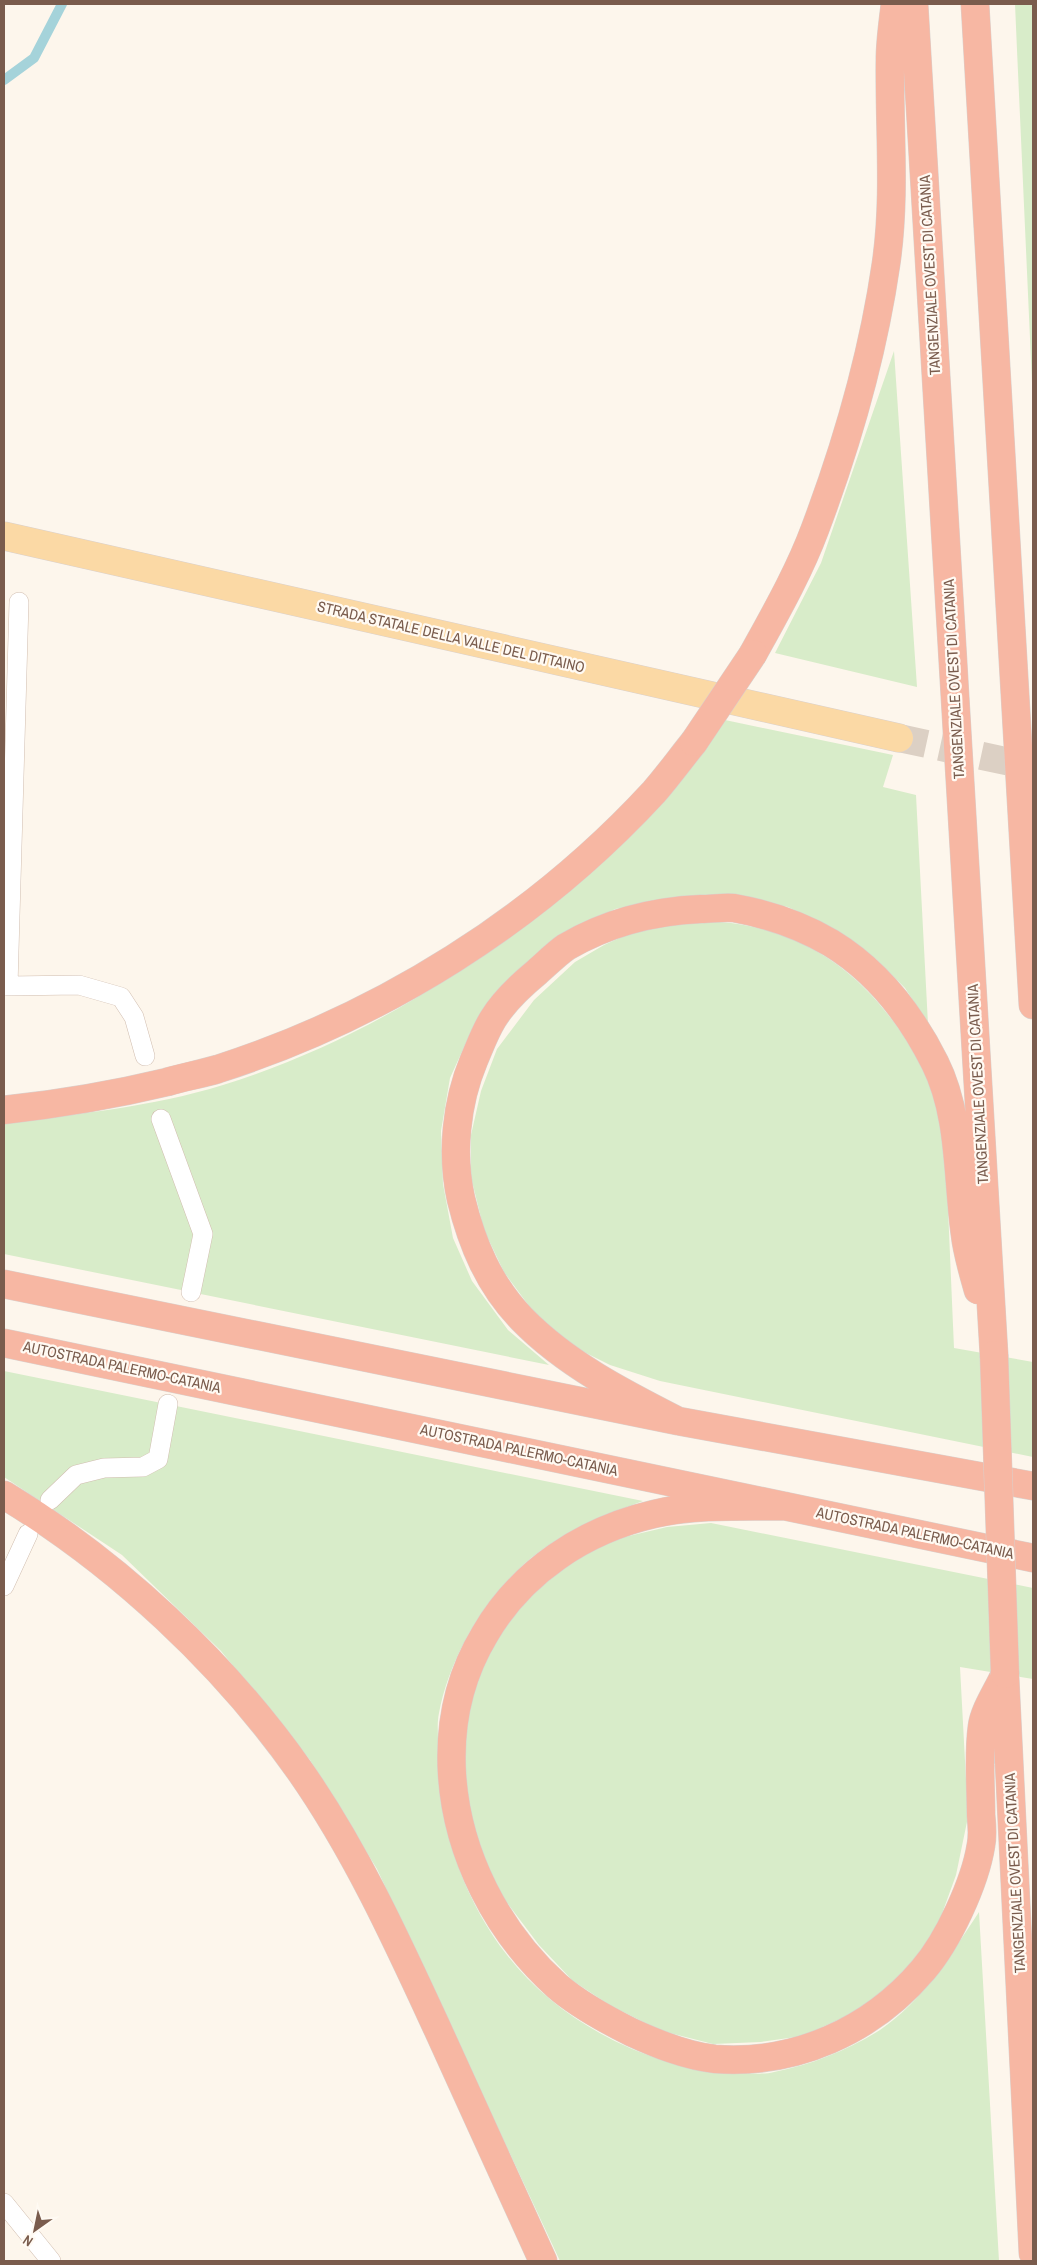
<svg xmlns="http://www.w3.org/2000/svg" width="1037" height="2265" font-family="'Archivo Narrow',sans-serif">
  <rect width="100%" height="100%" fill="#fdf6ec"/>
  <path fill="#d8ecc9" d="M1015,4h18v401l-16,-355z
    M894,351l23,336 -142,-34 46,-90z
    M725,720l168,35 -10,32 33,8 12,229 -23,-36 -29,-29 -40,-29 -48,-23 -49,-9 -55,-1 -69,12 -62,34 -83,91 -20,44 -9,53 2,53 10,54 19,43 36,49 41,35 -545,-111v-131c73,-9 148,-16 219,-38 135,-42 256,-118 361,-210 54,-47 102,-94 141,-155z
    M686,921c15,1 31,0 45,2 77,10 130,50 172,112 13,21 28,43 35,67 8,35 8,71 10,106 2,47 4,94 6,140l79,14v95l-373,-76 -50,-16 -42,-21 -33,-30 -31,-42 -20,-42 -13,-53v-42l10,-44 16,-42 37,-49 41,-38 29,-17 33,-15z
    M4,1371l639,130c-40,15 -78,30 -112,57 -45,38 -81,97 -92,155 -2,9 -1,19 -1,29 -2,75 22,153 69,213 52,68 148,117 233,118 11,0 23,2 34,-1 37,-7 74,-22 106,-42 43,-29 71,-76 99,-118l20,349h-439l-183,-392 -67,-109 -89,-109 -99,-96 -118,-78z
    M711,1523l322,65v91l-73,-12 8,150 -12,58 -17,47 -23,36 -34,34 -31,22 -48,22 -42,6 -48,2 -51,-13 -51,-25 -38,-25 -34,-36 -37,-49 -23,-48 -15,-59v-48l10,-51 16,-40 15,-26 26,-29 44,-36 41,-20 51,-12z"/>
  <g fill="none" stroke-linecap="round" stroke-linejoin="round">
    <path stroke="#a5d3da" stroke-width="10" d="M4,80l30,-22 28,-54"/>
    <path stroke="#dcd0c4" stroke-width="28" stroke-dasharray="28 14" stroke-linecap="butt" d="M899,738l134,29"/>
    <defs>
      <path id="lane" d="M19,602l-11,384 71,-1 42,12 13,20 11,39
        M161,1119l42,115 -12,58
        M50,1500l26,-25 28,-7 39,-1 15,-8 10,-55
        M4,1586l24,-52
        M4,2203l47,58"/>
      <path id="primary" d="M4,536l895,202"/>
      <path id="highway" d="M914,4l80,1351
        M975,4l58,1001
        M753,654c22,-40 46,-82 62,-125 32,-85 58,-175 71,-265 10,-68 3,-136 4,-204 0,-19 3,-38 5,-56
        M4,1110c55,-6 109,-15 163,-28 17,-5 34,-8 51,-13 165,-53 318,-149 436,-277 14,-16 27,-34 40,-50
        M4,1284l674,137 355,65
        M4,1343l1029,215
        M678,1421c-55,-28 -112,-57 -156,-102 -33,-34 -50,-75 -61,-120 -10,-45 -5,-96 13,-139 6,-14 11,-28 19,-41 11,-18 27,-33 44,-47 9,-8 19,-18 29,-25 41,-24 88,-36 135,-38 11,0 22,-2 33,-1 33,6 68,18 97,35 46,28 80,72 104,120 26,52 22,114 30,171 2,19 8,38 13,56
        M4,1495c113,68 220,168 296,276 56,80 97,170 138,259 35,77 70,154 105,231
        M785,1506c-43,1 -89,-2 -131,8 -70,16 -133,58 -169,120 -26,43 -36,90 -33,140 5,80 45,158 105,212 22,19 48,33 74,46 26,12 55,24 84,27 80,6 156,-28 208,-89 25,-29 52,-87 58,-125 2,-10 1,-20 0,-30 0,-28 -3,-59 1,-88 2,-17 16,-37 23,-53
        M1005,1678l28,575"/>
    </defs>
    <use href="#lane" stroke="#d1beb0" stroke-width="20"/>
    <use href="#primary" stroke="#dad1cd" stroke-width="29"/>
    <use href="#highway" stroke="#dad1cd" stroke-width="29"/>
    <use href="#lane" stroke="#fff" stroke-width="19"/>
    <use href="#primary" stroke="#fbd9a5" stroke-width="28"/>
    <use href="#highway" stroke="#f7b7a3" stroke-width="28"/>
    <defs>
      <path id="highway-bridge" d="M694,742l59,-88
        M994,1355l11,319"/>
    </defs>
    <use href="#highway-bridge" stroke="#dad1cd" stroke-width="29" stroke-linecap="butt"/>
    <use href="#highway-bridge" stroke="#f7b7a3" stroke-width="28"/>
  </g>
  <g text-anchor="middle" stroke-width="4.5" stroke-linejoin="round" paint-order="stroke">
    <g font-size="15" fill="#7a5c4d" stroke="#fffaf3">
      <text transform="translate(930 275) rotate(-93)" y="5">TANGENZIALE OVEST DI CATANIA</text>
      <text transform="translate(451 637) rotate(13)" y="5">STRADA STATALE DELLA VALLE DEL DITTAINO</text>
      <text transform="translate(954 679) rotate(-93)" y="5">TANGENZIALE OVEST DI CATANIA</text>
      <text transform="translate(978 1084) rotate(-93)" y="5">TANGENZIALE OVEST DI CATANIA</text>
      <text transform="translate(122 1367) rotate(12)" y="5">AUTOSTRADA PALERMO-CATANIA</text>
      <text transform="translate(519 1450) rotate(12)" y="5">AUTOSTRADA PALERMO-CATANIA</text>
      <text transform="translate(915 1533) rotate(12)" y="5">AUTOSTRADA PALERMO-CATANIA</text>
      <text transform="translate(1015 1873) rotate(-93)" y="5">TANGENZIALE OVEST DI CATANIA</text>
    </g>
  </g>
  <rect width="1037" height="2265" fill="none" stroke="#7a5c4d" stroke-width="10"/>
  <g transform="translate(35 2230) rotate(213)" stroke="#fffaf3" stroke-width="4" paint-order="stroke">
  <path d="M0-4L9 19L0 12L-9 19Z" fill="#7a5c4d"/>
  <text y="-8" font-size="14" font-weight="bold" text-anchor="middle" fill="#7a5c4d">N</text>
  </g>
</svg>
